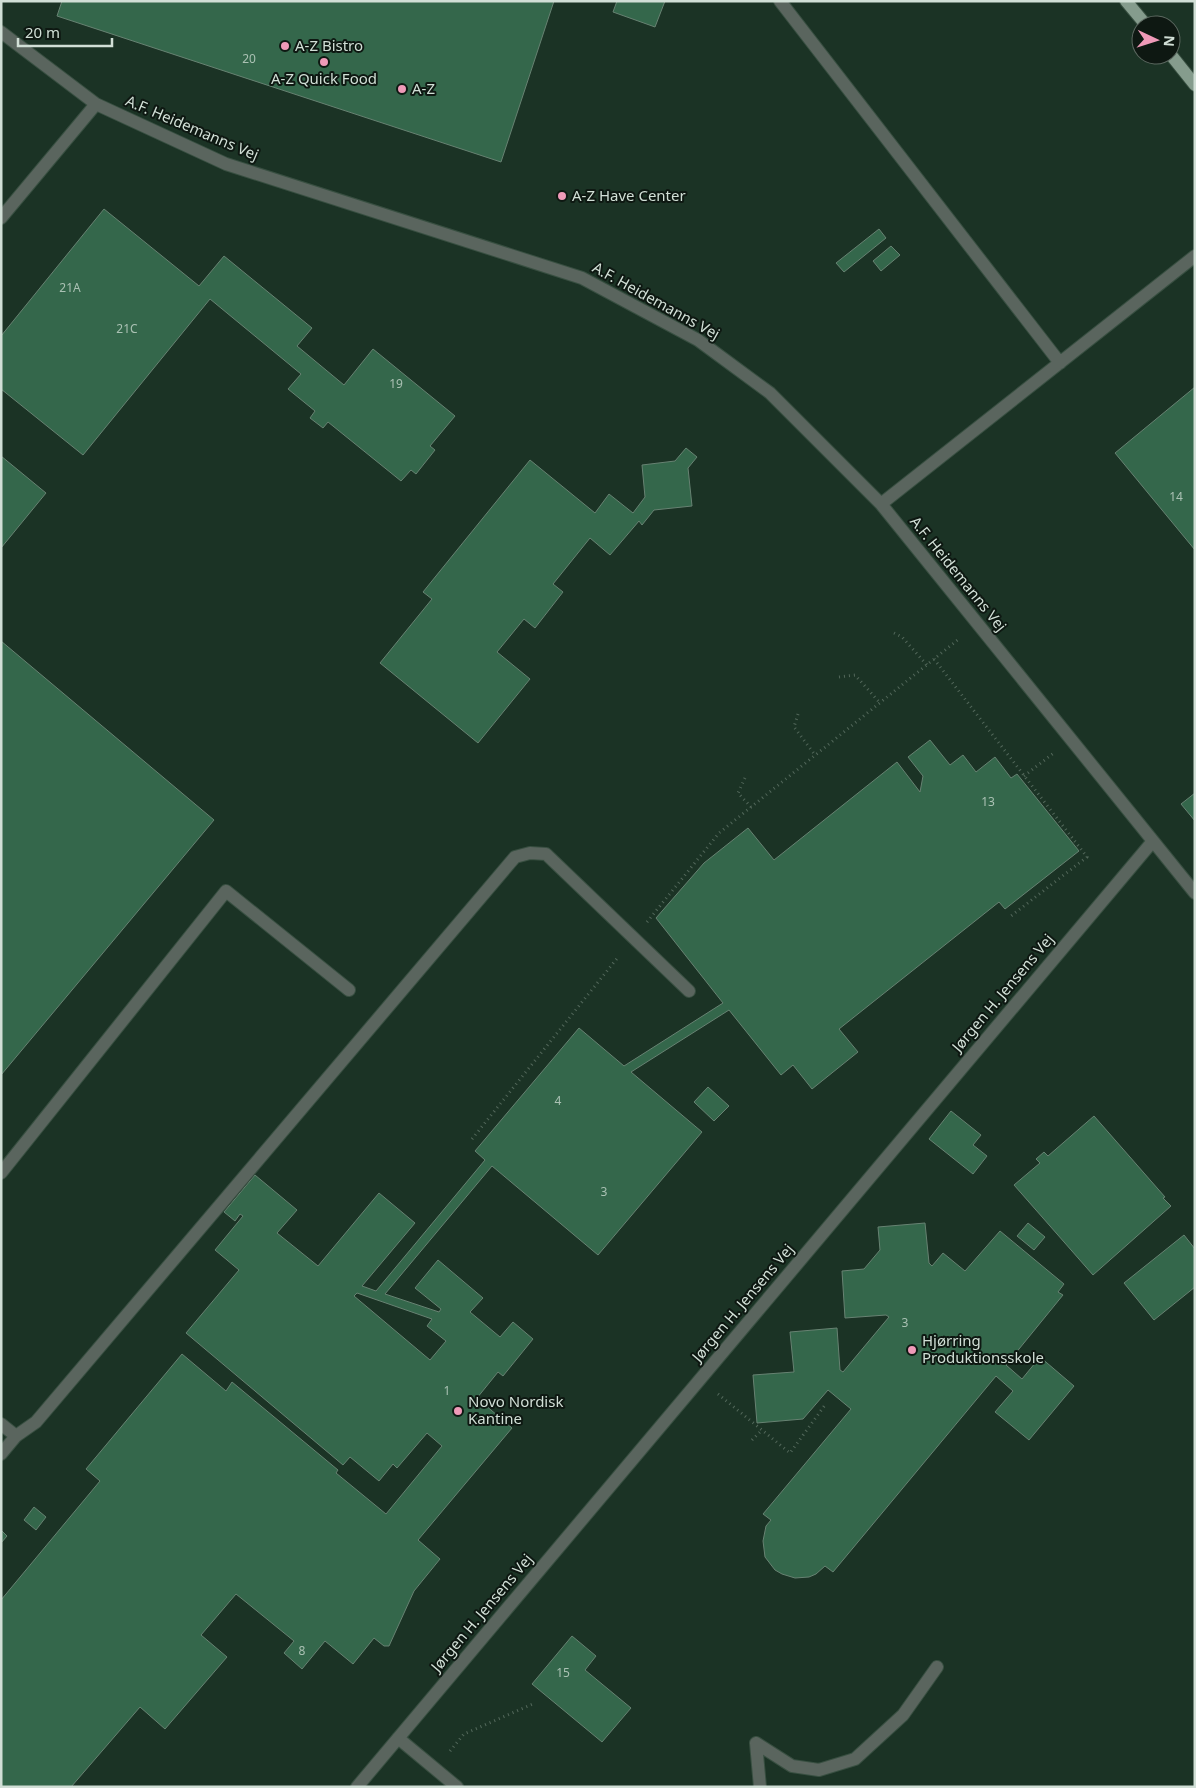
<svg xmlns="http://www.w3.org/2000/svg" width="1196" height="1788" font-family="'Noto Sans',sans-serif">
  <rect width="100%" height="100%" fill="#1b3325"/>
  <path fill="#34674b" stroke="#678272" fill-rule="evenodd" d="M62,1h492l-53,161 -444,-146z
    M617,1h48l-10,26 -42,-15z
    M104,209l95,77 25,-30 88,72 -15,18 47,39 29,-36 82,67 -25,30 5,4 -19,24 -5,-4 -10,11 -73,-59 -5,6 -13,-10 5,-7 -27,-22 13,-15 -91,-75 -127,156 -82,-66v-53z
    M879,229l7,9 -42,34 -8,-9z
    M891,246l9,9 -19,16 -8,-10z
    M1195,387v163l-80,-97z
    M686,448l11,9 -9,11 4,38 -38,4 -12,15 -3,-4 -29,34 -20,-17 -37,46 10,8 -28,36 -11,-9 -27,33 33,27 -52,64 -98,-80 52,-64 -9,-7 107,-132 65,53 14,-19 24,19 12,-16 -3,-32 33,-4z
    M1,456l45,37 -45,55z
    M1,641l213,179 -213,255z
    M930,740l20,25 13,-10 13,17 19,-15 16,21 6,-4 62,77 -74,58 -6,-7 -160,127 19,23 -46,37 -19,-24 -12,10 -52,-65 -98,62 71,60 -104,123 -106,-89 -107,128 54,18 2,-3 -26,-21 23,-28 45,38 -13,14 30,25 13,-15 20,17 -30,37 -5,-4 -21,26 35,30 -94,112 22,19 -26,32 -25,55h-5l-10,-8 -21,26 -28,-23 -23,28 -18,-16 10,-12 -58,-47 -35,41 26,22 -62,72 -25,-22 -69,80h-70v-187l99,-119 -14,-12 96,-115 44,37 6,-9 106,88 -2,3 50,41 56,-68 -15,-13 -30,35 -4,-4 -14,17 -29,-24 -7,8 -157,-132 53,-63 -24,-20 28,-34 -3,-2 -5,7 -11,-9 31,-37 42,35 -20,23 41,33 61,-73 36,30 -53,63 14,5 109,-131 -10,-9 104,-123 45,38 99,-63 -67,-85 48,-55 44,-35 26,32 123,-98 23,30 3,-16 -15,-19zM357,1293l75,26 -5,7 19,15 -16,19 -76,-64z
    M1195,793v28l-14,-17z
    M708,1087l21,19 -15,15 -20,-19z
    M951,1111l30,24 -8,10 14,11 -14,18 -44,-35z
    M1094,1116l71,81 -2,1 8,8 -78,69 -79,-90 26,-22 -4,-4 8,-7 4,4z
    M925,1223l4,40 3,3 11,-13 22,18 35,-40 64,53 -6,8 5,3 -57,70 16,14 18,-22 34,29 -45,54 -34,-28 18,-21 -17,-15 -163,196 -8,-6 -9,8 -7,3 -14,1 -13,-4 -7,-4 -10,-13 -2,-16 3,-15 5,-6 -8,-6 88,-105 -23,-19 -25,29 -46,4 -4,-48 41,-3 -4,-40 47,-4 3,42 3,2 46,-55 -3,-2 -41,3 -3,-47 22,-2 16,-19 -2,-23z
    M1028,1223l17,14 -11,13 -17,-14z
    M1184,1235l11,14v38l-41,33 -30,-37z
    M34,1507l12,10 -10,13 -12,-10z
    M1,1530l6,6 -6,7z
    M572,1636l24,20 -11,14 46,38 -29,34 -70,-58z"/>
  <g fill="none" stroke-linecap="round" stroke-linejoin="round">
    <defs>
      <path id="minor" d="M780,1l280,362
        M1,32l95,72 130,60 356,114 116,62 72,53 111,111 314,389
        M1,218l95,-114
        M881,504l314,-248
        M1,1173l225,-282 123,99
        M1,1424l15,12 -15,18
        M16,1436l20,-14 479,-565 15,-4 16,1 143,137
        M398,1738l59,49
        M756,1743l36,23 27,4 36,-11 48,-44 34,-48
        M756,1743l4,44
        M357,1787l796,-946"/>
      <path id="major" d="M1126,1l20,24
        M1171,55l24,30"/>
    </defs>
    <use href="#minor" stroke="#384f41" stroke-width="14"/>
    <use href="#major" stroke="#384f41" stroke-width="14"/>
    <path stroke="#53685b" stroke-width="3" stroke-dasharray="1 4" stroke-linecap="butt" d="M894,633l8,4 25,28
      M934,659l153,198 -76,59
      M839,677l16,-2 25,28
      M798,714l-4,13 21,28
      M1024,776l31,-24
      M745,778l-7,15 13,14
      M647,922l72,-89 241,-195
      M472,1139l147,-183
      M718,1394l72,59 35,-48
      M752,1440l10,-10
      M450,1751l14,-17 71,-31"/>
    <use href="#minor" stroke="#5a655e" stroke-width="12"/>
    <use href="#major" stroke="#859c8d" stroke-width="12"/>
  </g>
  <g fill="#ef9ab8" stroke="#0e1812" stroke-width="2">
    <circle cx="285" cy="46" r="5"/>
    <circle cx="324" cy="62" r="5"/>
    <circle cx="402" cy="89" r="5"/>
    <circle cx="562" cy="196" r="5"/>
    <circle cx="912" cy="1350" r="5"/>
    <circle cx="458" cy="1411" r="5"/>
  </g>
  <g text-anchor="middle" stroke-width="4" stroke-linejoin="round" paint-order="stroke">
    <g font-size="12" fill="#aac1b3">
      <text x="249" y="63">20</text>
      <text x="70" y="292">21A</text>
      <text x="127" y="333">21C</text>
      <text x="396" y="388">19</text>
      <text x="1176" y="501">14</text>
      <text x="988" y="806">13</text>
      <text x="558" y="1105">4</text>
      <text x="604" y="1196">3</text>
      <text x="905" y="1327">3</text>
      <text x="447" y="1395">1</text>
      <text x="302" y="1655">8</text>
      <text x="563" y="1677">15</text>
    </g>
    <g font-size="15" fill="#d1dfd6" stroke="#0e1812" text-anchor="start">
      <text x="295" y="51">A-Z Bistro</text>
      <text x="324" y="84" text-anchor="middle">A-Z Quick Food</text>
      <text x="412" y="94">A-Z</text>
      <text x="572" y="201">A-Z Have Center</text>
      <text x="922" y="1346">Hjørring<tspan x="922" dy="17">Produktionsskole</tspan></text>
      <text x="468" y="1407">Novo Nordisk<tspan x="468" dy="17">Kantine</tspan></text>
    </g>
    <g font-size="15" fill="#d1dfd6" stroke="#0e1812">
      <text transform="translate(192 128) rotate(23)" y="5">A.F. Heidemanns Vej</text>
      <text transform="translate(656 301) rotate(29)" y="5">A.F. Heidemanns Vej</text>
      <text transform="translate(958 574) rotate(51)" y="5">A.F. Heidemanns Vej</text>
      <text transform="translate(1003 993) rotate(-50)" y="5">Jørgen H. Jensens Vej</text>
      <text transform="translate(743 1303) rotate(-50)" y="5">Jørgen H. Jensens Vej</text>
      <text transform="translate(482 1613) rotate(-50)" y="5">Jørgen H. Jensens Vej</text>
    </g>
  </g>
  <rect width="1196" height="1788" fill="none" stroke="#d1dfd6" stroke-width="5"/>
  <g transform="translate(1156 40) rotate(94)"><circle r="24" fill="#0e1812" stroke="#5c6860"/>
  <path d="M0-4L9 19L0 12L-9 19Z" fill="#ef9ab8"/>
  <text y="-8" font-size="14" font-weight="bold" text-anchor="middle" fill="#d1dfd6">N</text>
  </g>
  <path d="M18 38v8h94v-8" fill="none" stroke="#d1dfd6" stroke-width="2.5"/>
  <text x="25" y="38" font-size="15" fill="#d1dfd6" stroke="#0e1812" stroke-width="4" paint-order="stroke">20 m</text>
</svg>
